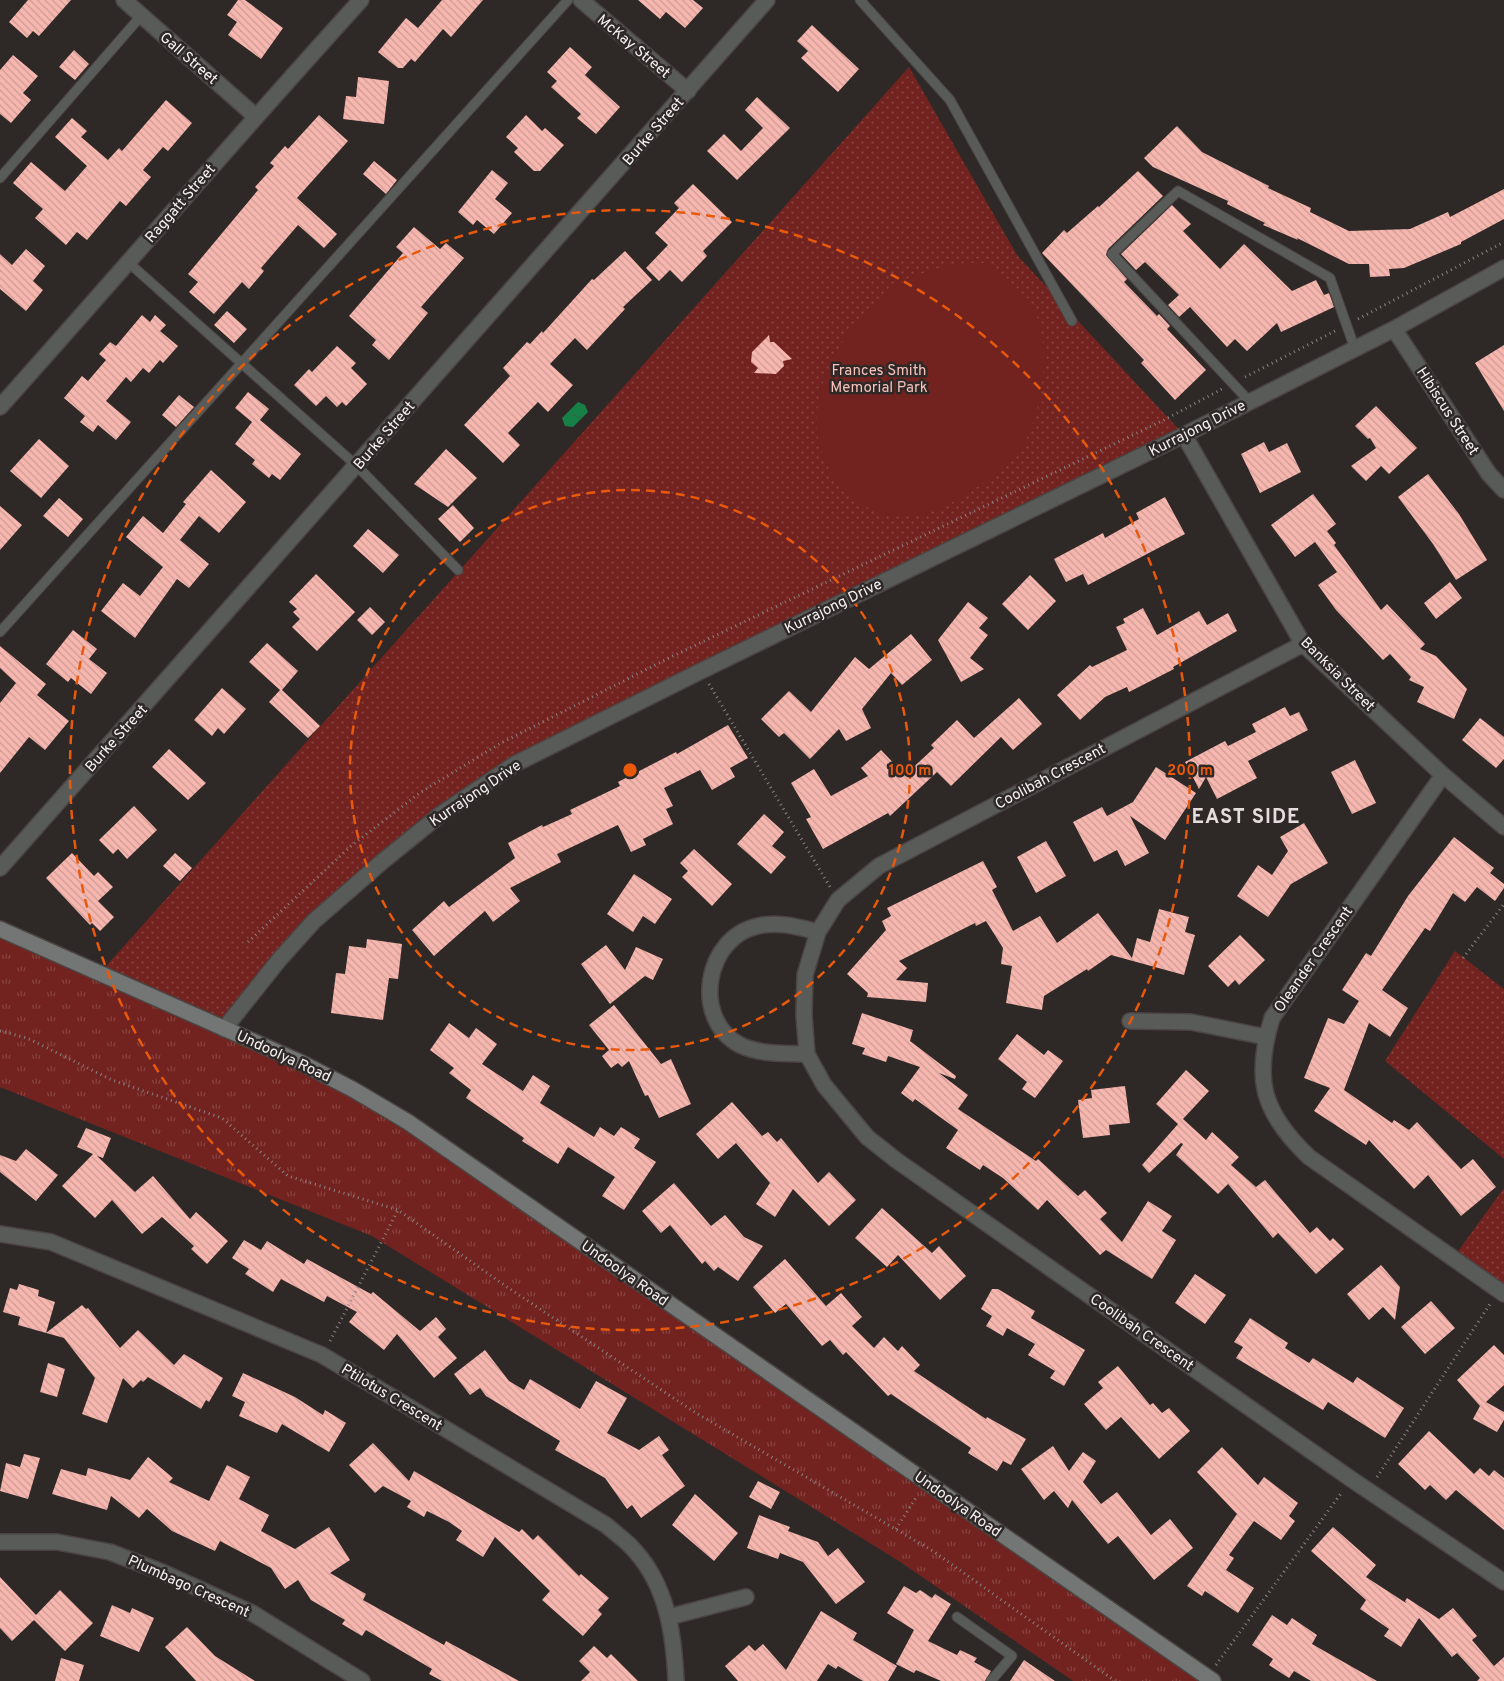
<svg xmlns="http://www.w3.org/2000/svg" width="1504" height="1681" font-family="Overpass,sans-serif">
  <defs>
    <pattern id="grass-tufts" width="24" height="20" patternUnits="userSpaceOnUse" patternTransform="scale(1.25)"><rect width="24" height="20" fill="#73231f"/><path d="M3 7l-1-3M5 7V3M7 7l1-3M15 17l-1-3M17 17v-4M19 17l1-3" fill="none" stroke="#884340"/></pattern>
    <pattern id="park-dots" width="8" height="8" patternUnits="userSpaceOnUse" patternTransform="scale(1.25)"><rect width="8" height="8" fill="#73231f"/><path d="M2 2h.1M6 6h.1" fill="none" stroke="#884340" stroke-width="1.8" stroke-linecap="round"/></pattern>
    <pattern id="water-ripples" width="26" height="14" patternUnits="userSpaceOnUse" patternTransform="scale(1.25)"><rect width="26" height="14" fill="#178047"/><path d="M2 4q2-2 4 0t4 0M15 11q2-2 4 0t4 0" fill="none" stroke="#306448"/></pattern>
    <pattern id="building-back-hatch" width="6" height="6" patternUnits="userSpaceOnUse" patternTransform="scale(1.25)"><rect width="6" height="6" fill="#f7b7af"/><path d="M-1 5l2 2M0 0l6 6M5-1l2 2" fill="none" stroke="#cc9b95"/></pattern>
  </defs>
  <rect width="100%" height="100%" fill="#2e2827"/>
  <path fill="url(#grass-tufts)" d="M0,929l100,44 308,149 805,559h-140l-174,-120 -527,-325 -372,-149z"/>
  <path fill="url(#park-dots)" d="M909,67l108,188 167,180 -669,329 -201,157 -90,108 -124,-56z
    M1455,951l49,38v170l-119,-98z
    M1504,1188v106l-51,-36z"/>
  <path fill="#73231f" d="M966,263c6,0 16,-1 22,1 6,2 13,10 18,14 8,7 17,15 24,24 23,35 14,107 -6,141 -14,23 -43,43 -66,56 -23,13 -49,22 -75,15 -19,-5 -40,-23 -50,-39 -41,-60 3,-142 53,-182 21,-17 53,-27 80,-30z"/>
  <path fill="url(#water-ripples)" d="M578,402l7,3 3,7 -15,15 -8,-1 -3,-8z"/>
  <path fill="url(#building-back-hatch)" d="M28,0h43l-32,36 -6,-5 -6,7 -18,-16z
    M238,0h7l38,28 -22,31 -33,-24 9,-13 -10,-7z
    M442,0h41l-32,37 -8,-8 -28,33 -4,-3 -8,9h-5l-20,-16 28,-34 12,10z
    M638,0h55l10,8 -18,20 -19,-16 -6,7z
    M812,25l47,44 -21,23 -37,-34 7,-7 -11,-10z
    M570,47l22,20 -7,8 35,32 -24,27 -19,-16 4,-4 -30,-27 6,-6 -10,-9z
    M74,50l15,14 -14,16 -16,-13z
    M13,55l25,21 -15,17 8,7 -20,23 -11,-9v-44z
    M358,77l31,4 -5,43 -41,-5 3,-23 10,1z
    M757,97l33,31 -53,52 -30,-29 17,-17 17,17 22,-23 -18,-18z
    M166,100l26,23 -24,28 -5,-4 -20,23 8,7 -25,29 -6,-5 -33,39 -10,-8 -11,13 -31,-27 8,-9 -30,-26 18,-21 34,29 22,-25 -32,-29 17,-19 15,13 -6,6 27,23 11,-12 3,3z
    M319,115l29,26 -51,57 40,36 -13,14 -26,-23 -37,43 3,3 -15,18 -7,-7 -28,32 -25,-22 9,-10 -10,-8 70,-84 -3,-3 19,-21 -4,-3 15,-17 3,3z
    M526,115l16,16 3,-3 19,17 -24,26h-6l-20,-19 4,-4 -12,-11z
    M1177,126l25,26 67,34 -1,2 43,20 -1,4 39,19 61,-2 38,-17 2,5 54,-28v30l-43,23v2l-57,24 -15,1 1,7 -20,1 -1,-13h-20l-52,-26 1,2 -35,-15 2,-2 -38,-19 1,-3 -75,-34 -9,-9z
    M374,161l23,19 -11,14 -23,-20z
    M492,170l16,13 -13,16 17,14 -18,21 -17,-14 -4,5 -15,-13z
    M1138,171l25,25 -55,53 -2,6 21,24 -3,3 33,34 2,-2 11,12 -3,3 39,41 -31,30 -34,-37 3,-3 -102,-107 22,-23 3,3 31,-27 1,1z
    M693,184l39,38 -29,29 4,5 -25,26 -12,-12 -11,11 -13,-13 22,-23 -13,-12 24,-25 -5,-5z
    M1172,205l19,19 -8,7 37,38 24,-25 48,47 24,-11 8,15 5,-2 5,14 -53,25 -4,-9 -30,28 -12,-12 -8,8 -37,-40 -11,10 -11,-12 11,-10 -34,-33 -9,8 -15,-16z
    M414,227l26,22 6,-6 18,15 -43,49 7,6 -39,47 -17,-15 4,-5 -27,-24 54,-63 -7,-6z
    M26,249l19,17 -12,15 10,9 -17,21 -26,-22v-35l12,11z
    M625,251l27,29 -29,27 2,2 -38,41 -12,-12 -25,26 23,21 -25,27 -10,-10 -30,31 12,12 -17,18 -39,-38 46,-49 -7,-8 24,-26 3,2 12,-13 1,2 49,-54 2,1z
    M227,311l20,18 -13,14 -20,-18z
    M142,315l8,7 5,-7 11,10 -6,6 18,15 -15,17 -3,-3 -11,13 -6,-5 -12,14 -5,-5 -20,24 25,21 -15,18 -18,-15 -5,7 -13,-10 5,-6 -21,-18 18,-22 6,5 18,-21 -7,-6 11,-12 6,4z
    M769,335l1,7h4l18,17 -9,2 1,5 -8,8 -22,-1 4,-5 -7,-6 1,-10z
    M1504,345v66l-29,-48z
    M337,346l19,17 -5,5 16,16 -21,22 -4,-4 -5,5 -11,-11 -10,10 -22,-21 15,-16 3,3z
    M248,392l21,17 -9,11 41,34 -21,26 -8,-6 -3,4 -17,-14 3,-4 -20,-16 17,-22 -17,-14z
    M179,395l15,12 -18,20 -14,-12z
    M1376,406l41,42 -28,26 -8,-8 -15,15 -15,-15 25,-18 -6,-10 -2,1 -13,-13z
    M39,439l30,27 -28,32 -31,-27z
    M1264,442l5,10 18,-9 14,29 -41,21 -19,-39z
    M446,449l31,29 -29,29 -34,-23z
    M211,470l35,32 -27,31 -20,-17 -19,24 29,24 -20,24 -12,-9 -42,59 -34,-27 22,-28 17,13 23,-29 -37,-30 17,-21 20,17 23,-29 -3,-2z
    M1428,474l31,40 28,46 -31,20 -23,-36 -35,-47z
    M1313,494l23,30 -9,7 9,12 -2,2 47,65 6,-6 38,40 -5,5 16,7 31,33 -13,30 -37,-17 7,-15 -15,-7 2,-3 -21,-23 -7,6 -47,-50 -18,-25 19,-13 -22,-30 -20,15 -24,-32z
    M1165,497l20,37 -97,51 -5,-11 -17,8 -12,-23 49,-26 2,5 34,-19 -3,-6z
    M59,498l24,21 -15,18 -25,-21z
    M453,505l21,23 -14,14 -22,-23z
    M0,506l22,19 -22,25z
    M368,529l31,26 -16,18 -30,-27z
    M316,574l39,38 -38,39 -25,-24 8,-8 -7,-7 4,-3 -8,-7z
    M1030,575l26,26 -28,29 -26,-26z
    M1450,582l12,16 -26,21 -12,-16z
    M968,602l20,16 -9,10 9,7 -18,23 14,11 -23,13 -23,-42z
    M370,607l15,15 -13,13 -15,-15z
    M1143,608l14,27 42,-24 8,14 21,-12 9,18 -64,36 1,2 -45,23 -2,-5 -22,10 -25,23 -23,-25 33,-30 2,2 35,-17 -11,-23 9,-4 -2,-4z
    M73,630l24,19 -8,10 18,14 -16,21 -20,-16 -3,4 -22,-18z
    M911,634l21,26 -30,25 -11,-12 -29,36 9,19 -25,13 -7,-12 -29,30 -26,-26 -5,4 -18,-18 28,-28 22,21 44,-55 14,12z
    M267,643l31,28 -16,19 38,36 -12,12 -39,-36 11,-12 -31,-28z
    M0,646l46,38 -9,11 32,26 -24,29 -16,-13 -29,36v-70l16,-20 -16,-15z
    M222,688l24,21 -22,25 -6,-6 -6,8 -18,-16z
    M1019,698l23,26 -29,26 -12,-13 -50,49 -14,-14 -47,44 -2,-3 -65,36 -17,-30 5,-2 -20,-34 23,-14 17,27 37,-20 -7,-8 20,-18 24,25 29,-27 -3,-3 26,-25 17,18z
    M1285,707l5,9 9,-4 9,18 -60,31 9,17 -40,21 -11,-22 -7,12 -14,-27 40,-21 3,5 28,-14 -4,-8z
    M1480,718l24,19v22l-8,9 -34,-28z
    M728,725l20,33 -18,10 5,9 -23,13 -12,-20 -36,18 9,18 -7,3 7,15 -30,15 3,6 -15,7 -13,-27 -61,29 4,8 -51,26 10,13 -27,21 -8,-11 -51,45 -22,-26 32,-29 5,6 66,-49 -7,-15 34,-18 1,2 29,-13 -2,-4 50,-24 -2,-4 58,-30 1,2z
    M169,749l37,34 -18,17 -36,-33z
    M1355,760l21,43 -24,11 -21,-42z
    M1156,767l40,26 -31,47 -35,-24 19,37 -24,13 -8,-16 -23,12 -21,-40 29,-15 5,9 26,-14z
    M134,806l23,24 -30,29 -9,-10 -5,5 -14,-14z
    M764,814l20,18 -12,14 14,11 -15,17 -34,-30z
    M1304,823l24,40 -37,21 -23,33 -31,-21 21,-31 14,10 16,-24 -8,-14z
    M1454,837l40,31 -4,5 14,11v4l-9,13 -18,-14 -12,15 -12,-9 -23,38 -5,-3 -43,62 26,18 -18,29 -21,-14 -25,67 48,33 2,-3 15,10 8,-8 44,47 12,-10 23,28 -35,29 -33,-41 -14,14 -45,-49 -3,5 -52,-34 16,-23 -26,-10 24,-60 16,6 15,-23 -17,-11 24,-37 5,3 37,-60z
    M1046,841l20,35 -30,17 -19,-36z
    M694,849l38,35 -20,22 -30,-29 6,-6 -8,-8z
    M72,853l22,23 4,-4 15,15 -15,14 16,16 -14,14 -8,-8 -2,2 -44,-47z
    M175,853l17,15 -12,13 -17,-15z
    M983,861l14,26 -5,3 21,41 27,-15 17,27 41,-30 34,45 5,-20 13,4 9,-33 30,8 -4,15 10,3 -11,40 -73,-20 -23,16 -1,-2 -43,27 -2,14 -36,-7 6,-37 -11,-2 2,-16 -17,-27 -10,5 -1,-3 -76,38 8,7 -11,12 32,3 -2,19 -59,-5 1,-4 -21,-19 39,-44 -4,-9 9,-5 -4,-8z
    M634,874l38,25 -17,25 -12,-8 -10,16 -26,-18z
    M1240,935l25,25 -26,25 -4,-5 -7,7 -20,-21z
    M367,939l35,5 -4,35 -9,-1 -6,42 -52,-7 5,-40 9,1 4,-28 17,2z
    M606,945l19,25 11,-23 27,12 -10,21 -8,-4 -35,28 -29,-40z
    M614,1005l47,59 10,-5 20,45 -32,14 -11,-23 -3,1 -16,-35 -7,6 -4,-4 -7,5 -9,-12 7,-6 -20,-25z
    M862,1013l51,17 -3,11 46,35 -1,3 -16,-6 29,22 -10,14 78,52 2,-2 40,37 7,-6 22,23 -7,6 22,23 26,-41 24,15 -10,15 14,9 -24,39 -46,-29 -6,5 -53,-55 -9,10 -35,-32 -20,-13 -3,5 -34,-22 12,-18 -43,-31 -2,3 -12,-9 19,-26 -32,-11 -2,6 -24,-8 3,-6 -13,-4z
    M449,1023l20,15 7,-10 21,16 -15,20 41,27 10,-16 17,11 -10,17 54,34 6,-10 14,9 7,-9 19,12 -6,9 22,14 -32,48 -22,-14 13,-19 -47,-30 -10,17 -36,-23 2,-3 -58,-40 5,-8 -22,-17 5,-5 -24,-18z
    M1017,1034l27,21 4,-5 15,11 -28,37 -13,-9 5,-7 -29,-23z
    M1186,1070l23,21 -26,28 23,21 6,-8 27,25 -8,8 25,22 9,-7 45,53 7,-6 13,14 3,-3 11,11 -28,25 -38,-41 -5,5 -45,-54 -10,10 -42,-39 7,-11 -2,-1 -32,30 -7,-8 36,-41 -22,-20z
    M1125,1086l5,37 -21,2 1,10 -27,3 -5,-38 14,-2 -1,-8z
    M732,1102l30,34 6,-4 9,10 4,-4 37,45 11,-11 27,28 -27,26 -36,-37 -18,28 -19,-13 14,-21 -34,-40 -18,16 -22,-25z
    M86,1128l25,10 -8,20 -6,-2 38,36 18,-16 37,43 6,-7 32,29 -21,23 -16,-15 3,-3 -32,-29 -20,17 -30,-34 -17,18 -33,-32 31,-32 -16,-7z
    M26,1149l32,26 -22,26 -36,-29v-17l16,6z
    M674,1183l37,43 14,-11 19,22 19,9 -25,35 -20,-14 -4,4 -9,-10 -3,3 -32,-39 -9,8 -19,-22z
    M882,1208l50,45 7,-7 27,30 -26,24 -42,-45 -11,12 -32,-29z
    M244,1240l17,10 6,-9 37,23 3,-5 64,35 2,-2 47,39 16,-14 10,12 -8,8 19,21 -23,20 -37,-44 -13,16 -35,-28 8,-10 -30,-16 -3,6 -43,-23 -8,13 -28,-18 4,-5 -17,-11z
    M785,1259l41,47 15,-13 21,24 -10,9 22,22 10,-11 14,14 4,-5 18,19 -6,6 72,48 1,-2 39,22 -15,26 -8,-4 -6,10 -29,-18 3,-5 -80,-54 -3,2 -42,-44 -3,3 -13,-15 -8,6 -36,-42 -11,9 -22,-26z
    M1381,1265l19,22 -5,33 -12,-13 -14,13 -22,-26z
    M1195,1274l31,21 -21,29 -30,-21z
    M19,1284l20,6 -1,6 17,6 -9,31 36,-28 4,4 2,-1 32,40 18,-18 36,35 10,-11 39,24 -14,24 -3,-2 -5,9 -53,-32 -5,5 -2,-2 -8,8 -10,-10 -16,45 -25,-9 13,-36 -31,-40 -46,-13 2,-8 -17,-5 7,-24 7,2z
    M992,1289h6l37,22 -4,7 54,32 -21,36 -14,-8 5,-7 -27,-16 7,-11 -28,-16 -4,8 -17,-10 6,-10 -11,-7z
    M1431,1301l24,27 -30,26 -24,-27z
    M1250,1318l38,25 -3,5 24,15 4,-5 40,25 4,-6 47,31 -19,30 -57,-36 -5,8 -87,-52 7,-11 -9,-5z
    M1494,1345l10,10v30l-18,17 18,10v8l-7,12 -24,-13 7,-13 -23,-26z
    M485,1350l24,31 15,9 6,-11 50,30 16,-28 31,17 -20,35 32,17 20,-14 10,14 -7,5 23,31 -44,32 -9,-13 -5,4 -22,-31 -50,-28 5,-9 -74,-45 -6,-8 -10,7 -16,-21z
    M48,1363l17,6 -8,28 -17,-5z
    M1118,1366l32,39 3,-2 9,10 7,-5 21,23 -31,28 -38,-42 -15,13 -22,-26 19,-16 -5,-6z
    M243,1373l52,24 28,18 2,-5 21,13 -17,29 -47,-28 -5,9 -38,-17 6,-14 -13,-6z
    M1429,1431l45,43 6,-6 9,8 5,-6 10,8v52l-48,-40 -10,10 -16,-15 -5,5 -27,-26z
    M373,1443l36,38 5,-10 105,61 3,-3 11,11 5,-5 41,41 2,-2 28,24 -11,12 4,4 -19,22 -41,-36 8,-9 -55,-54 -12,20 -27,-17 6,-9 -13,-9 -22,-11 -3,6 -17,-10 4,-6 -28,-15 -8,7 -26,-28z
    M1053,1446l16,25 14,-19 13,9 -13,21 18,22 16,-12 34,43 19,-16 23,29 -39,32 -36,-44 -10,8 -36,-44 -4,8 -14,-17 -10,9 -23,-31z
    M1222,1447l36,38 6,-8 34,26 -9,13 6,5 -14,19 -27,-19 -25,34 5,3 -8,12 28,18 -16,25 -33,-22 -3,5 -15,-10 50,-72 -40,-42z
    M24,1454l16,4 -12,41 -28,-8 6,-28 14,4z
    M148,1457l25,21 -4,4 40,19 18,-36 23,12 -11,22 30,16 -8,16 34,18 34,-22 21,33 -20,13 36,21 -3,6 81,45 2,-4 73,40h-77l-13,-7 3,-5 -66,-39 -4,6 -20,-12 3,-4 -34,-20 -13,-20 -13,9 -14,-21 -51,-27 -5,10 -43,-20 -25,-22 -8,9 -28,-22 -4,14 -55,-16 9,-25 25,7 2,-8 42,12z
    M758,1481l22,11 -9,17 -22,-12z
    M695,1494l43,39 -24,28 -42,-36z
    M759,1515l31,12 -2,4 30,11 10,14 10,-8 27,34 -29,22 -33,-42 -23,-9 -2,6 -31,-11z
    M1333,1527l43,38 -10,12 40,26 -1,-2 2,-3 32,21 14,-11 24,28 -5,4 22,26 10,-9v24h-27l3,-3 -23,-25 -5,4 -33,-39 -18,29 -17,-11 5,-7 -29,-20 6,-9 -55,-49z
    M0,1577l36,38 24,-25 33,33 -28,28 -31,-31 -22,21 -12,-13z
    M904,1586l12,7 4,-3 12,8 3,-4 16,10 -23,37 29,14 3,-5 17,8 -3,4 17,9 -6,10h-44l-25,-11 -2,3 -18,-9 18,-34 -27,-17z
    M112,1605l18,8 2,-5 22,10 -15,34 -39,-16z
    M821,1611l36,22 -4,7 44,26 -9,15h-25l-25,-15 -2,3 -8,-5 -11,17h-79l-13,-15 24,-21 6,6 8,-7 23,26z
    M1272,1615l15,10 5,-7 25,17 -5,9 65,37h-66l-17,-10 -5,7 -20,-13 4,-6 -21,-14z
    M187,1627l28,29 40,25h-59l-31,-34z
    M594,1646l13,12 4,-4 27,27h-57l9,-9 -11,-11z
    M61,1658l23,7 -5,16h-24z
    M1024,1660l31,21h-45z"/>
  <g fill="none" stroke-linecap="round" stroke-linejoin="round">
    <defs>
      <path id="service" d="M860,0l90,100 122,221
        M0,178l141,-162
        M129,263l228,203 101,104
        M1250,402l-138,-148 66,-63 152,87 25,71
        M0,632l568,-632
        M957,1617l55,39 -21,25"/>
      <path id="minor" d="M124,0l131,116
        M581,0l107,91
        M1394,329l95,145 15,16
        M0,407c121,-135 239,-273 361,-407
        M1184,435l119,209 140,131 61,52
        M1303,644l-424,222 -41,34 -20,32 -13,43 -1,40 3,39 17,31 43,52 29,23 455,319 153,103
        M1443,775l-171,243c-19,62 -9,95 37,139l195,137
        M0,868l767,-868
        M1130,1021l61,1 75,15
        M224,1029l55,-69 35,-39 69,-60 58,-47 74,-50 186,-93 483,-236 210,-106 110,-61
        M807,1054c-22,-1 -46,1 -67,-9 -49,-26 -35,-108 18,-119 20,-5 40,1 60,6
        M0,1234l51,8 271,113 284,170c10,9 21,16 29,26 32,35 39,84 41,130
        M0,1542h57l53,10 52,20 90,41 110,68
        M669,1617l77,-20"/>
      <path id="secondary" d="M0,929l300,133 54,28 54,32 805,559"/>
    </defs>
    <use href="#service" stroke="#4a4443" stroke-width="11"/>
    <use href="#minor" stroke="#4a4443" stroke-width="18"/>
    <use href="#secondary" stroke="#4a4443" stroke-width="18"/>
    <path stroke="#898383" stroke-width="3" stroke-dasharray="1 4" stroke-linecap="butt" d="M1358,319l146,-77
      M1245,377l90,-46
      M709,684l121,203
      M248,942l103,-96 70,-54 80,-49 170,-86 493,-237 58,-31
      M1463,958l41,-54
      M0,1031l27,7 85,42 110,38 66,58 110,34 109,77 189,126 237,138 182,130
      M330,1341l68,-131
      M1377,1477l113,-173
      M896,1529l21,-33
      M1216,1665l126,-173"/>
    <use href="#service" stroke="#595b59" stroke-width="9"/>
    <use href="#minor" stroke="#595b59" stroke-width="15"/>
    <use href="#secondary" stroke="#737674" stroke-width="15"/>
  </g>
  <g fill="none" stroke="#e8590c" stroke-width="2.5" stroke-dasharray="9 6">
    <circle cx="630" cy="770" r="280"/>
    <circle cx="630" cy="770" r="560"/>
  </g>
  <g text-anchor="middle" stroke-width="5" stroke-linejoin="round" paint-order="stroke">
    <g font-size="15" fill="#f6f1f1" stroke="#2e2827">
      <text transform="translate(634 46) rotate(40)" y="5">McKay Street</text>
      <text transform="translate(189 58) rotate(41)" y="5">Gall Street</text>
      <text transform="translate(653 131) rotate(-49)" y="5">Burke Street</text>
      <text transform="translate(180 203) rotate(-49)" y="5">Raggatt Street</text>
      <text transform="translate(1448 411) rotate(57)" y="5">Hibiscus Street</text>
      <text transform="translate(1197 428) rotate(-27)" y="5">Kurrajong Drive</text>
      <text transform="translate(384 435) rotate(-49)" y="5">Burke Street</text>
      <text transform="translate(833 606) rotate(-26)" y="5">Kurrajong Drive</text>
      <text transform="translate(1338 674) rotate(45)" y="5">Banksia Street</text>
      <text transform="translate(116 738) rotate(-48)" y="5">Burke Street</text>
      <text transform="translate(1050 776) rotate(-28)" y="5">Coolibah Crescent</text>
      <text transform="translate(475 793) rotate(-34)" y="5">Kurrajong Drive</text>
      <text transform="translate(1313 959) rotate(-55)" y="5">Oleander Crescent</text>
      <text transform="translate(284 1056) rotate(25)" y="5">Undoolya Road</text>
      <text transform="translate(625 1273) rotate(35)" y="5">Undoolya Road</text>
      <text transform="translate(1142 1332) rotate(35)" y="5">Coolibah Crescent</text>
      <text transform="translate(392 1397) rotate(31)" y="5">Ptilotus Crescent</text>
      <text transform="translate(958 1504) rotate(35)" y="5">Undoolya Road</text>
      <text transform="translate(189 1586) rotate(24)" y="5">Plumbago Crescent</text>
    </g>
    <g font-size="15" fill="#f8c2bb" stroke="#2e2827">
      <text x="879" y="375">Frances Smith<tspan x="879" dy="17">Memorial Park</tspan></text>
    </g>
    <g font-size="20" font-weight="bold" letter-spacing="1" fill="#e5dddc" stroke="#2e2827">
      <text x="1246" y="823">EAST SIDE</text>
    </g>
  </g>
  <circle cx="630" cy="770" r="8" fill="#e8590c" stroke="#2e2827" stroke-width="2.5"/>
  <g font-size="15" text-anchor="middle" font-weight="bold" fill="#e8590c" stroke="#2e2827" stroke-width="5" stroke-linejoin="round" paint-order="stroke">
    <text x="910" y="775">100 m</text>
    <text x="1190" y="775">200 m</text>
  </g>
</svg>
